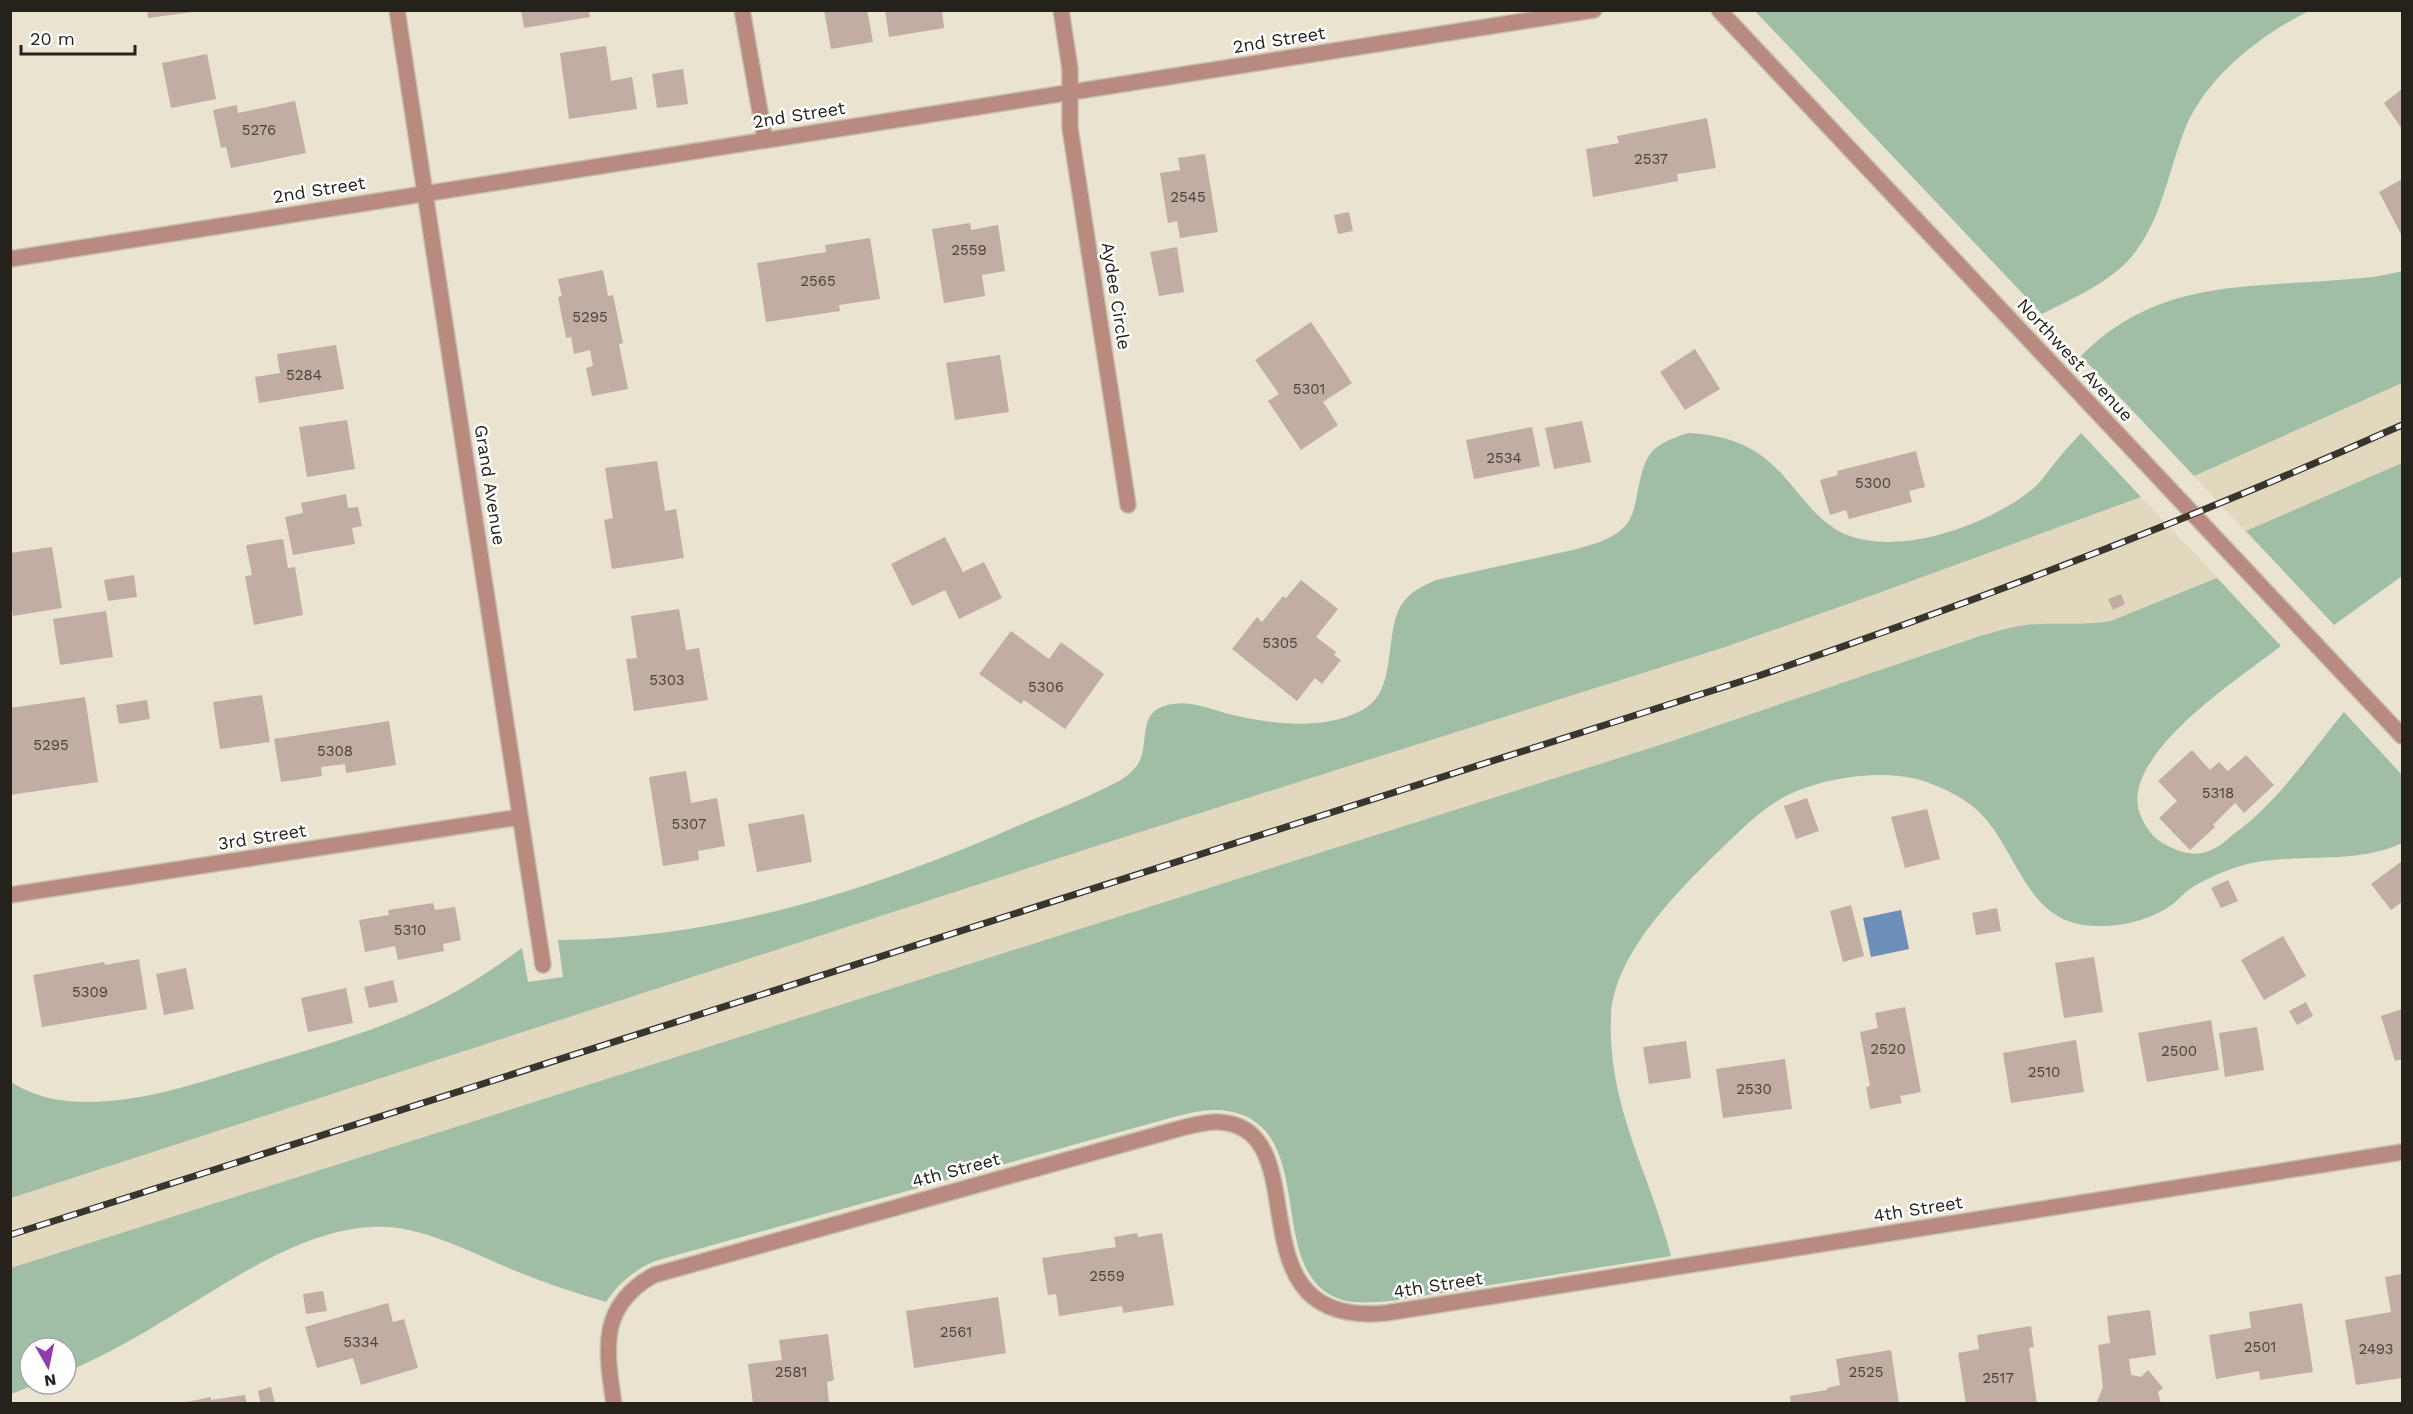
<svg xmlns="http://www.w3.org/2000/svg" width="2413" height="1414" font-family="'Work Sans',sans-serif">
  <rect width="100%" height="100%" fill="#eae3d0"/>
  <path fill="#e2d8be" d="M2402,375v135l-126,54 -87,-93z
    M2134,490l91,95 -2214,698 -1,-96z"/>
  <path fill="#a0bea5" d="M1755,11h554c-49,24 -103,66 -124,118 -17,42 -22,88 -52,126 -23,28 -60,43 -91,59z
    M2402,271v112l-208,93 -113,-120c70,-71 151,-69 244,-75 26,-2 52,-3 77,-10z
    M1688,433c37,2 66,11 93,40 16,17 30,39 50,53 53,39 162,-1 206,-41 6,-6 11,-14 17,-21 8,-11 18,-21 27,-31l60,64 -268,98 -148,52 -610,193 -1104,358v-116c24,15 48,20 77,20 58,0 118,-22 173,-38 50,-15 100,-29 147,-49 41,-17 79,-41 114,-67l6,34 35,-5 -5,-37c161,-1 318,-51 464,-116 31,-13 62,-25 91,-40 9,-4 19,-11 25,-20 12,-19 -1,-49 26,-58 21,-7 41,1 61,7 43,11 98,19 139,-4 36,-20 18,-83 41,-109 8,-10 20,-15 31,-20l141,-31c17,-5 37,-10 49,-24 6,-7 8,-16 10,-25 9,-42 8,-53 52,-67z
    M2402,463v113l-68,49 -88,-94z
    M2217,578l64,68c-40,31 -163,110 -141,168 4,10 10,20 18,26 15,10 33,18 51,11 10,-4 18,-11 26,-18 45,-33 74,-79 109,-121l58,63v68c-50,24 -111,7 -165,24 -17,6 -35,13 -50,24 -5,4 -9,9 -14,13 -26,19 -64,26 -95,20 -52,-11 -63,-75 -96,-109 -14,-15 -34,-25 -53,-32 -41,-16 -106,-6 -145,14 -24,13 -43,33 -62,51 -43,42 -108,105 -111,168 -4,90 39,157 60,240l-280,45c-18,1 -37,4 -54,-3 -72,-29 -19,-166 -104,-186 -20,-5 -40,0 -59,5l-519,144c-21,9 -36,22 -49,41 -31,-9 -61,-19 -90,-31 -35,-14 -70,-33 -107,-41 -80,-18 -166,43 -231,82 -36,22 -73,44 -112,60v-24h-36v36h7l-26,10v-126l1655,-525 314,-107c15,-4 30,-9 46,-11 28,-3 56,1 85,-4z"/>
  <path fill="#6c8eb8" d="M1901,910l8,39 -38,8 -8,-39z"/>
  <path fill="#c1ada3" d="M147,10h46v2l-45,6z
    M521,10h68l1,7 -66,11z
    M824,10h43l6,32 -42,7z
    M885,10h57l2,18 -55,9z
    M606,46l5,35 21,-4 5,32 -68,10 -9,-66z
    M207,54l9,45 -45,9 -9,-45z
    M683,69l5,35 -31,4 -5,-34z
    M2402,89v40l-18,-26z
    M295,101l11,52 -75,15 -5,-21 -5,1 -8,-38 24,-5 1,8z
    M1707,118l9,50 -39,6 1,7 -85,16 -7,-48 33,-6 -2,-7z
    M1205,154l13,78 -38,6 -3,-17 -9,2 -8,-50 20,-3 -2,-12z
    M2402,179v57l-23,-44z
    M1349,212l4,19 -15,3 -4,-19z
    M970,223l1,7 27,-5 7,46 -23,4 3,21 -41,7 -12,-74z
    M870,238l10,61 -41,6 1,6 -74,11 -9,-59 69,-11 -1,-7z
    M1177,247l7,45 -25,4 -9,-44z
    M603,270l5,26 5,-1 10,48 -4,1 9,45 -36,7 -6,-28 7,-2 -3,-16 -16,4 -3,-17 -5,1 -8,-41 4,-1 -4,-17z
    M1311,322l41,61 -29,19 15,23 -37,25 -33,-49 11,-7 -24,-34z
    M336,345l8,44 -85,14 -4,-26 25,-4 -3,-19z
    M1695,349l25,40 -35,21 -25,-38z
    M1000,355l9,57 -54,8 -9,-57z
    M347,420l8,49 -48,8 -8,-50z
    M1582,421l9,41 -37,7 -9,-41z
    M1532,427l8,39 -66,13 -8,-39z
    M1916,451l9,36 -16,4 3,11 -63,17 -3,-9 -16,5 -10,-35 18,-5 -1,-4z
    M657,461l8,50 11,-2 8,49 -72,11 -8,-49 9,-2 -8,-50z
    M346,494l2,14 10,-1 4,19 -10,2 3,16 -62,11 -8,-38 18,-4 -2,-10z
    M945,537l18,35 21,-10 18,36 -43,21 -14,-29 -33,16 -21,-42z
    M283,539l5,29 7,-1 8,48 -49,10 -9,-49 7,-1 -6,-30z
    M52,547l10,61 -49,8 -3,-18v-45z
    M134,575l3,22 -29,4 -4,-21z
    M1301,580l37,29 -22,28 20,15 -2,3 7,5 -19,24 -7,-6 -18,23 -65,-52 25,-32 5,5 21,-26 3,2z
    M2121,594l4,10 -12,6 -5,-11z
    M679,609l7,41 13,-2 9,52 -74,11 -8,-52 11,-1 -6,-42z
    M106,611l7,46 -53,8 -7,-46z
    M1011,631l38,28 12,-17 43,32 -39,55 -41,-29 -3,4 -42,-30z
    M262,695l8,47 -50,7 -7,-47z
    M85,697l13,85 -88,13v-87z
    M147,700l3,19 -31,5 -3,-19z
    M389,721l7,44 -50,8 -1,-9 -24,3 1,9 -41,6 -7,-43z
    M2192,750l18,20 9,-8 9,9 18,-16 28,30 -30,28 -9,-10 -22,22 2,2 -25,23 -31,-32 18,-17 -19,-20z
    M686,771l5,32 26,-5 8,48 -27,5 1,9 -36,6 -14,-89z
    M1807,798l12,33 -23,8 -12,-33z
    M1927,809l13,50 -35,9 -14,-51z
    M804,814l8,48 -55,10 -9,-48z
    M2402,861v41l-11,8 -20,-26z
    M2228,880l10,21 -17,7 -10,-20z
    M433,903l2,7 20,-3 6,33 -18,4 1,7 -46,9 -3,-14 -30,6 -6,-32 30,-5 -1,-5z
    M1851,905l13,51 -21,6 -13,-51z
    M1997,908l4,23 -25,4 -4,-22z
    M2283,936l23,40 -42,24 -23,-40z
    M2094,957l9,55 -39,6 -9,-55z
    M139,959l8,50 -105,18 -9,-52 71,-13 1,3z
    M186,968l8,41 -30,6 -8,-41z
    M393,980l5,22 -29,6 -5,-21z
    M346,988l7,35 -45,9 -7,-34z
    M2306,1002l7,14 -16,9 -8,-14z
    M1905,1007l16,85 -21,4 2,7 -32,6 -4,-22 4,-1 -10,-54 18,-4 -3,-15z
    M2402,1009v50l-7,2 -14,-45z
    M2211,1020l8,50 -72,12 -9,-49z
    M2257,1027l7,43 -39,7 -6,-44z
    M2076,1040l8,52 -73,11 -8,-50z
    M1686,1041l5,37 -42,6 -6,-37z
    M1785,1059l7,50 -69,9 -7,-49z
    M1137,1233l1,4 24,-4 12,72 -51,8 -1,-7 -63,10 -3,-22 -8,1 -6,-37 74,-11 -2,-10z
    M2402,1274v104l-46,7 -11,-65 46,-8 -6,-35z
    M323,1291l4,20 -21,3 -3,-20z
    M998,1297l8,56 -92,15 -8,-57z
    M388,1303l5,19 11,-3 14,49 -57,17 -8,-27 -36,10 -12,-41z
    M2302,1303l11,69 -53,8 -1,-9 -43,8 -7,-44 42,-7 -2,-16z
    M2150,1310l6,45 -27,4 2,16 10,2 7,-7 15,18 -5,4 3,12h-65l7,-17 -5,-42 12,-2 -3,-27z
    M2031,1326l3,21 -5,1 8,56h-71l-8,-51 21,-4 -2,-14z
    M828,1334l6,46 -7,2 2,22h-76l-5,-40 34,-4 -3,-20z
    M1891,1350l8,54h-108l-1,-8 37,-6v-2l13,-3 -4,-26z
    M271,1387l4,17h-14l-3,-13z
    M245,1395l2,9h-70l34,-7v3z"/>
  <g fill="none" stroke-linecap="round" stroke-linejoin="round">
    <defs>
      <path id="service" d="M742,10l23,130"/>
      <path id="minor" d="M397,10l146,955
        M1061,10l9,59v59l58,377
        M10,259l1584,-249
        M10,895l510,-78
        M614,1404c-8,-54 -16,-98 40,-129l524,-146c13,-3 27,-8 41,-7 104,6 6,207 167,191l1016,-161"/>
      <path id="tertiary" d="M1719,10l683,726"/>
    </defs>
    <use href="#service" stroke="#c7c0af" stroke-width="18"/>
    <use href="#minor" stroke="#c7c0af" stroke-width="18"/>
    <use href="#tertiary" stroke="#c7c0af" stroke-width="18"/>
    <use href="#service" stroke="#b98a80" stroke-width="15"/>
    <use href="#minor" stroke="#b98a80" stroke-width="15"/>
    <use href="#tertiary" stroke="#b98a80" stroke-width="15"/>
    <defs>
      <path id="rail" d="M10,1235l1748,-559c219,-75 434,-157 644,-251"/>
    </defs>
    <use href="#rail" stroke="#39352d" stroke-width="7"/>
    <use href="#rail" stroke="#fff" stroke-width="4.5" stroke-dasharray="14" stroke-linecap="butt"/>
  </g>
  <g text-anchor="middle" stroke-width="5" stroke-linejoin="round" paint-order="stroke">
    <g font-size="15" fill="#4c453d">
      <text x="259" y="135">5276</text>
      <text x="1651" y="164">2537</text>
      <text x="1188" y="202">2545</text>
      <text x="969" y="255">2559</text>
      <text x="818" y="286">2565</text>
      <text x="590" y="322">5295</text>
      <text x="304" y="380">5284</text>
      <text x="1309" y="394">5301</text>
      <text x="1504" y="463">2534</text>
      <text x="1873" y="488">5300</text>
      <text x="1280" y="648">5305</text>
      <text x="667" y="685">5303</text>
      <text x="1046" y="692">5306</text>
      <text x="51" y="750">5295</text>
      <text x="335" y="756">5308</text>
      <text x="2218" y="798">5318</text>
      <text x="689" y="829">5307</text>
      <text x="410" y="935">5310</text>
      <text x="90" y="997">5309</text>
      <text x="1888" y="1054">2520</text>
      <text x="2179" y="1056">2500</text>
      <text x="2044" y="1077">2510</text>
      <text x="1754" y="1094">2530</text>
      <text x="1107" y="1281">2559</text>
      <text x="956" y="1337">2561</text>
      <text x="361" y="1347">5334</text>
      <text x="2260" y="1352">2501</text>
      <text x="2376" y="1354">2493</text>
      <text x="791" y="1377">2581</text>
      <text x="1866" y="1377">2525</text>
      <text x="1998" y="1383">2517</text>
    </g>
    <g font-size="18" fill="#25221b" stroke="#fff">
      <text transform="translate(1279 40) rotate(-9)" y="6">2nd Street</text>
      <text transform="translate(799 115) rotate(-9)" y="6">2nd Street</text>
      <text transform="translate(319 190) rotate(-9)" y="6">2nd Street</text>
      <text transform="translate(1116 296) rotate(81)" y="6">Aydee Circle</text>
      <text transform="translate(2075 360) rotate(47)" y="6">Northwest Avenue</text>
      <text transform="translate(490 485) rotate(81)" y="6">Grand Avenue</text>
      <text transform="translate(262 837) rotate(-9)" y="6">3rd Street</text>
      <text transform="translate(956 1170) rotate(-15)" y="6">4th Street</text>
      <text transform="translate(1918 1209) rotate(-9)" y="6">4th Street</text>
      <text transform="translate(1438 1285) rotate(-9)" y="6">4th Street</text>
    </g>
  </g>
  <rect width="2413" height="1414" fill="none" stroke="#25221b" stroke-width="24"/>
  <g transform="translate(48 1366) rotate(171)"><circle r="28" fill="#ffffff" stroke="#a8a7a4" stroke-width="1.5"/>
  <path d="M0-4.5L10 22L0 15L-10 22Z" fill="#903caa"/>
  <text y="-9" font-size="16" font-weight="bold" text-anchor="middle" fill="#25221b">N</text>
  </g>
  <path d="M21 45v9h114v-9" fill="none" stroke="#25221b" stroke-width="3"/>
  <text x="30" y="45" font-size="18" fill="#25221b" stroke="#ffffff" stroke-width="4.5" paint-order="stroke">20 m</text>
</svg>
